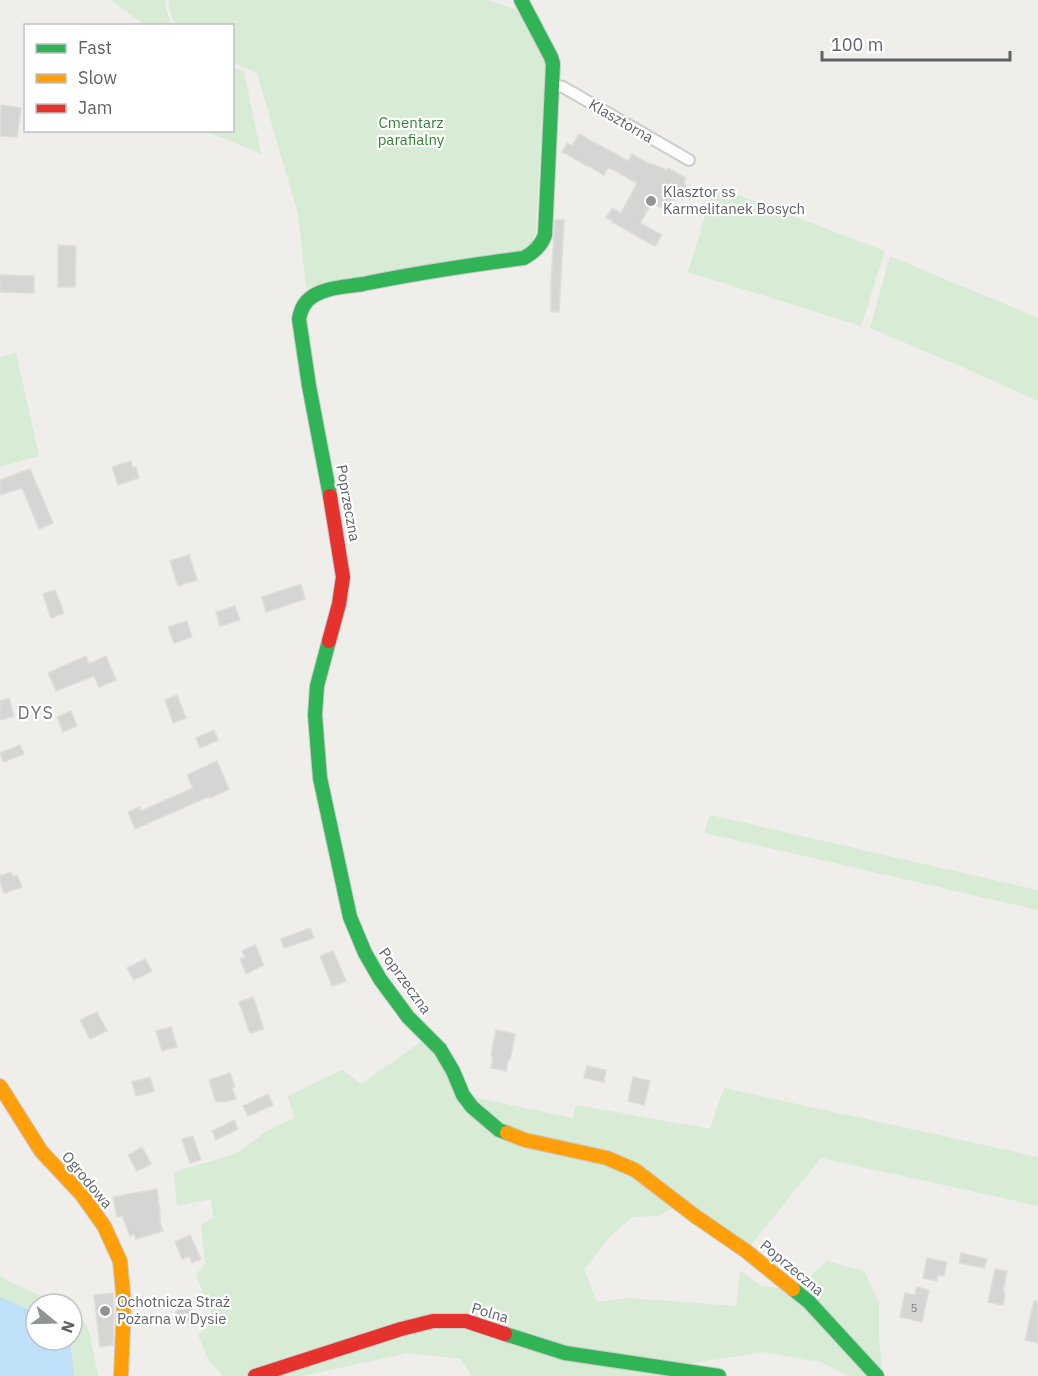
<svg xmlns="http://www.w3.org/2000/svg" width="1038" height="1376" font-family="'IBM Plex Sans',sans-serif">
  <rect width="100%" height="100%" fill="#efeeea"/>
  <path fill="#d7ebd5" d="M111,0h56l-2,5 6,20h-26z
    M170,0h318l32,11 26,47 -11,185 -4,6 -113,18 -112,21 -8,-74 -41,-141 -24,-11 -1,-36 -57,-1 -7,-20z
    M233,67l11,4 17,83 -56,-23 27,-1z
    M714,186l171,65 -24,75 -173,-54z
    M890,256l148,62v83l-78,-35 -90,-38z
    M16,353l23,103 -39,11v-110z
    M710,815l328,75v20l-334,-77z
    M428,1037l35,58 110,23 3,-13 134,24 14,-41 314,69v49l-217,-48 -75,93 -67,-47 -20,12 -26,1 -21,17 -28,35 13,33 32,-4 107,8 4,-36 21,16 34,4 32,-29 37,10 15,31v39l4,35h-35l-27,-14 -59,-10 -98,16 55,8h-247l-12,-17 -52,-6 -105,23h-80l-14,-15 -11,-26 16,-13 -18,-48 9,-10 -4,-39 12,-8 -2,-18 -34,7 -3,-34 61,-18 32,-23 27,-13 -6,-22 54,-26 19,14z
    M0,1275l4,4 54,25h-22v36h36v-29l8,4 9,16 9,45h-98z"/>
  <path fill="#bfe0f9" d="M0,1297l36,16v27h34l4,36h-74z"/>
  <path fill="#d5d5d3" stroke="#deddd9" stroke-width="1.5" d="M1,105l20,3 -4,29 -17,-1z
    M579,134l49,27 4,-7 18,10v-1l17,7 1,-2 18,10 -2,3 3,12 -2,4 -10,2 -7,12 -16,-8 -12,20 22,12 -7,11 -43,-24v-2l-6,-2 6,-10 9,5 16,-30 -29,-16 -4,8 -42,-23 5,-9 5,3z
    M555,220h9l-5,92h-8v-29z
    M58,245l18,1 -1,41h-17z
    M0,275l34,1v17l-34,-1z
    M131,461l2,7 3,-1 3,11 -21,7 -6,-18z
    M30,469l23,54 -14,6 -17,-41 -22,7v-15z
    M189,555l8,25 -19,6 -8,-25z
    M301,584l4,15 -39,13 -4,-15z
    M55,590l9,23 -13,5 -8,-24z
    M235,606l5,14 -20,6 -4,-14z
    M187,621l5,16 -18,6 -6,-16z
    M86,656l3,8 17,-8 10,24 -17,7 -5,-11 -38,15 -8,-18z
    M177,695l9,23 -13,5 -8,-23z
    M9,698l5,18 -14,4v-19z
    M71,711l6,15 -14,6 -6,-15z
    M214,730l4,10 -18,8 -4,-10z
    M20,745l4,9 -21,8 -3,-9z
    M217,761l12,28 -19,9v-2l-75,33 -7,-17 12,-5 1,4 52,-23 -6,-13z
    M11,872l2,5 4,-2 5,12 -18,6 -4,-11v-6z
    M310,928l4,10 -30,10 -3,-9z
    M255,945l9,20 -18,9 -6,-15 5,-2 -3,-6z
    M333,951l13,30 -14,5 -12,-30z
    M145,959l7,12 -18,9 -7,-12z
    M253,997l11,32 -14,4 -11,-31z
    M97,1012l10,19 -17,8 -10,-19z
    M171,1027l6,20 -15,4 -6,-20z
    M496,1030l19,4 -5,26h-2l-2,11 -15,-3 2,-11 -2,-1z
    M587,1066l19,4 -2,12 -20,-4z
    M230,1073l5,14 -3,1 4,11 -12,3 -2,-1 -6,1 -7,-22z
    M150,1077l4,14 -18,5 -4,-14z
    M633,1077l17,4 -6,24 -16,-4z
    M268,1094l5,11 -25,11 -5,-10z
    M234,1120l4,9 -22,11 -4,-9z
    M193,1136l8,24 -11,3 -8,-24z
    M142,1147l9,17 -14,7 -9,-16z
    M157,1189l3,25v8l3,9 -27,8 -2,-5 -4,2 -8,-20 -5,1 -4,-20z
    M190,1235l11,24 -9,4 -3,-7 -7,3 -7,-17z
    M961,1253l26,6 -3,9 -25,-5z
    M927,1258l20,4 -3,14 -6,-1 -1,6 -14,-3z
    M995,1269l12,2 -4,22h2l-2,12 -15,-3z
    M917,1287l12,3 -7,32 -22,-5 5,-24 10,2z
    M113,1293l1,15 -1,37 -13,2 -6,-52z
    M188,1301l7,18 -14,5 -2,-5 -5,-3 4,-8 -1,-3z
    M1034,1301h4v42l-13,-3z"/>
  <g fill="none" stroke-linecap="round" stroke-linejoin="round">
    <defs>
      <path id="street" d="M552,85l11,2 126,73"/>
      <path id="fast" d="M330,496l-21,-110 -10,-67c2,-10 5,-17 14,-23 15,-9 33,-9 50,-12 53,-11 107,-19 161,-26 10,-6 17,-12 21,-23l8,-171 -2,-7 -30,-57
        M329,641l-12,45 -2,29 5,63 30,139 15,36 15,26 28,38 32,32 13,22 10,24 9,12 27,23 8,3
        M793,1289l16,13 68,74
        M505,1334l60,19 154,23"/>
      <path id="slow" d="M0,1086l41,65 41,44 22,31 16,35 4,42 -3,73
        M507,1133l18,7 82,18 28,12 60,46 51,35 47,38"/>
      <path id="jam" d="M329,641l10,-37 4,-27 -13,-81
        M255,1376l146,-47 32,-8h33l39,13"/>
    </defs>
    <use href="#street" stroke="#cbcccc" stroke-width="14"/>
    <use href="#fast" stroke="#cacacb" stroke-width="16"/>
    <use href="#slow" stroke="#cacacb" stroke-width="16"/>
    <use href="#jam" stroke="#cacacb" stroke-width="16"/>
    <use href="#street" stroke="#fdfcfc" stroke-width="10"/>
    <use href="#fast" stroke="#30b455" stroke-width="14"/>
    <use href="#slow" stroke="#ff9f0a" stroke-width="14"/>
    <use href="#jam" stroke="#e5322d" stroke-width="14"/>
  </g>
  <g fill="#919496" stroke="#fff" stroke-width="2">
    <circle cx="651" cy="201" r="6"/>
    <circle cx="105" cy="1311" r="6"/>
  </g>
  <g text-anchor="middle" stroke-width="4.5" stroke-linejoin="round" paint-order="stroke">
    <g font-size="12" fill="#7e8184">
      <text x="914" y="1312">5</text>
    </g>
    <g font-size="15" fill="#5f6368" stroke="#fff">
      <text transform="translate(621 121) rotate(30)" y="5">Klasztorna</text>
      <text transform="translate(348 503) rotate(80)" y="5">Poprzeczna</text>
      <text transform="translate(405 981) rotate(54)" y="5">Poprzeczna</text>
      <text transform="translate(87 1180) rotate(50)" y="5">Ogrodowa</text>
      <text transform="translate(792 1268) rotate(40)" y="5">Poprzeczna</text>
      <text transform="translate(490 1313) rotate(16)" y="5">Polna</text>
    </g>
    <g font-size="15" fill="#318435" stroke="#fff">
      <text x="411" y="128">Cmentarz<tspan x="411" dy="17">parafialny</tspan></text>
    </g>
    <g font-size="15" fill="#5f6368" stroke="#fff" text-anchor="start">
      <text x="663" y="197">Klasztor ss<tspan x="663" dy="17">Karmelitanek Bosych</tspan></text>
      <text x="117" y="1307">Ochotnicza Straż<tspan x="117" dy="17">Pożarna w Dysie</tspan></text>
    </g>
    <g font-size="18" letter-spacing="1.5" fill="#70757a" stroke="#fff">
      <text x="36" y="719">DYS</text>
    </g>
  </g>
  <rect x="24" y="24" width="210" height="108" fill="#ffffff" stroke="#bfc1c3" stroke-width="1.5"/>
  <rect x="36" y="44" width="30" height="9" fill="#30b455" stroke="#bfc1c3" stroke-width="1.5"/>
  <text x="78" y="54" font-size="18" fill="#5f6368">Fast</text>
  <rect x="36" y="74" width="30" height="9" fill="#ff9f0a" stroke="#bfc1c3" stroke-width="1.5"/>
  <text x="78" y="84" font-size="18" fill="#5f6368">Slow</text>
  <rect x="36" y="104" width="30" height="9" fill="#e5322d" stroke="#bfc1c3" stroke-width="1.5"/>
  <text x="78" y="114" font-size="18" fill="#5f6368">Jam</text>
  <g transform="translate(54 1322) rotate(109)"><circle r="28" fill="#ffffff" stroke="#bfc1c3" stroke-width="1.5"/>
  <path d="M0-4.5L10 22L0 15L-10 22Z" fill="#919496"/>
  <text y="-9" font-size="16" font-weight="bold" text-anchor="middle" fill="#5f6368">N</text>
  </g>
  <path d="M822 51v9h188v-9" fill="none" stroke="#5f6368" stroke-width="3"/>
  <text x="831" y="51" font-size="18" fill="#5f6368" stroke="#ffffff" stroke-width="4.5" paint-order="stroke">100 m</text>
</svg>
